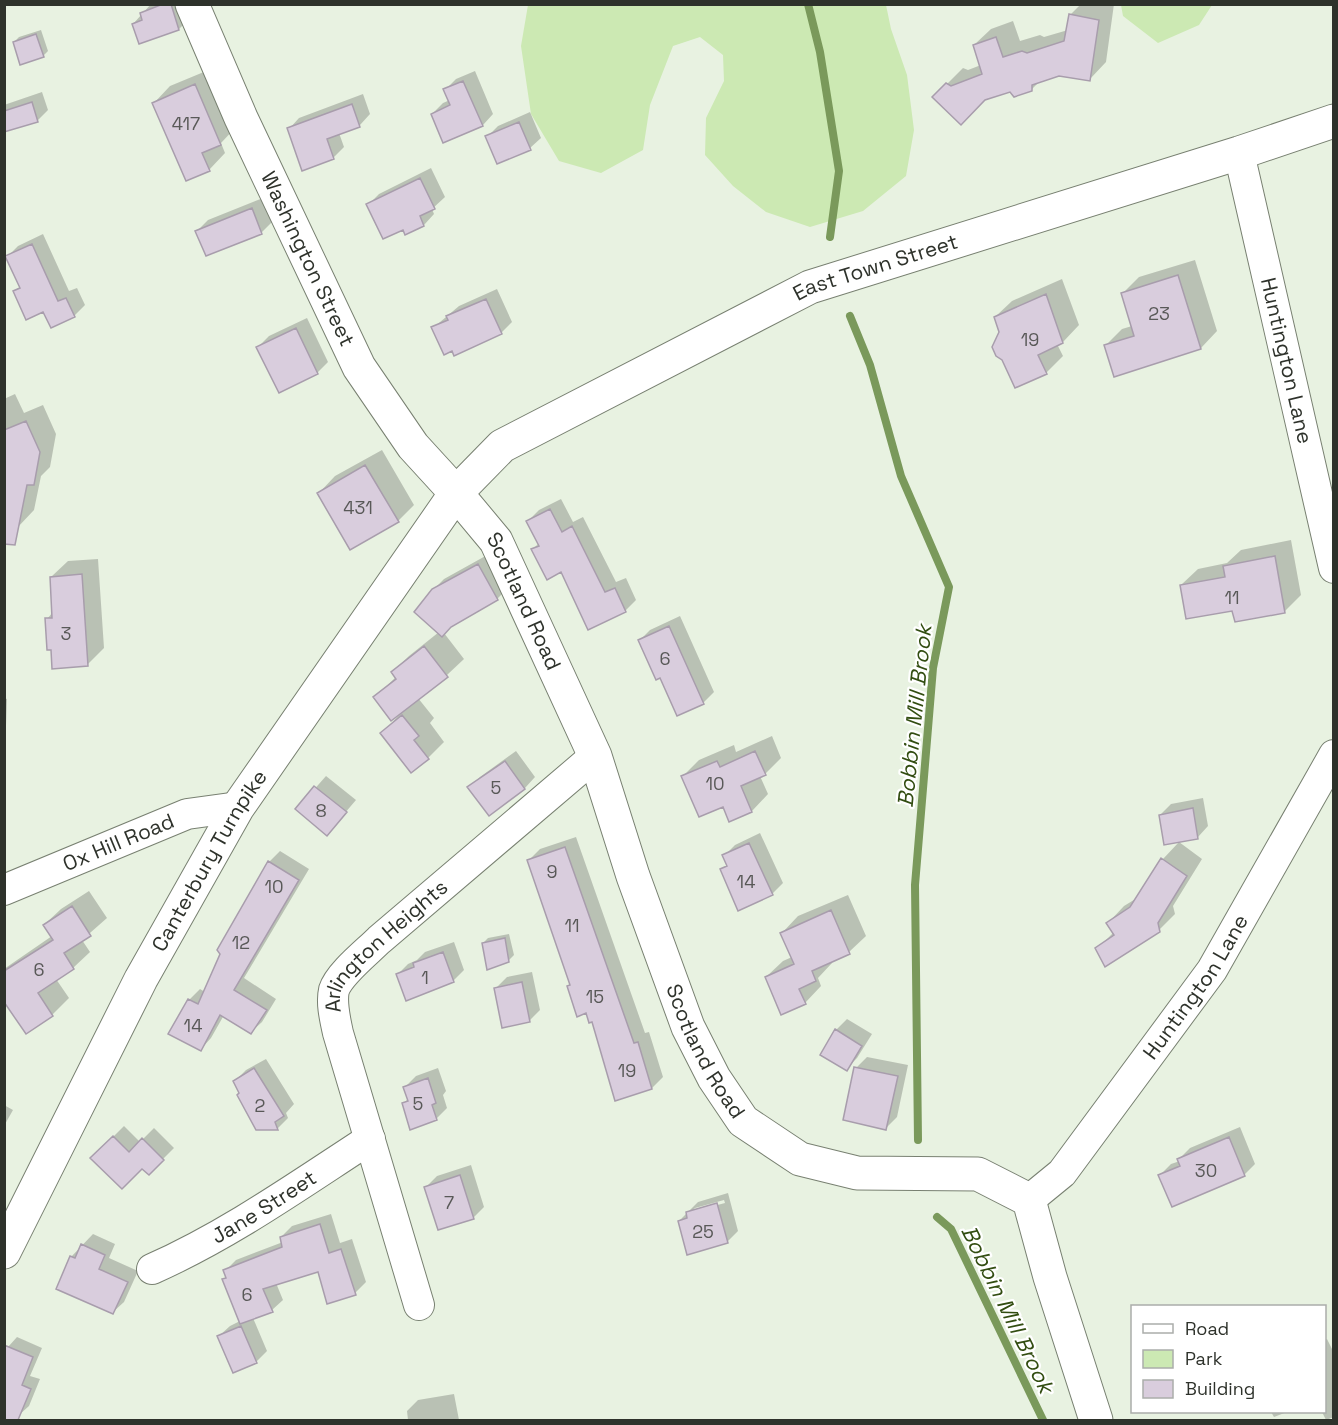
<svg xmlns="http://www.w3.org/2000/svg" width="1338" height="1425" font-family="'Space Grotesk',sans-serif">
  <rect width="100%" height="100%" fill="#e8f2e1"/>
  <path fill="#cce9b3" d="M528,5h358l5,24 16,46 7,55 -8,46 -43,35 -53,16 -44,-15 -33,-26 -28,-31 1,-37 18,-37 -1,-26 -23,-18 -27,9 -23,59 -7,45 -42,23 -42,-12 -28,-47 -10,-68z
    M1121,5v-1l91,1 -13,20 -41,18 -35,-27z"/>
  <path fill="#0003" fill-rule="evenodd" d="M151,4h34l5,14 -11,11 -39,13 -7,-18z
    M1081,4h33l-8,58 -16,17 -31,-4 -19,6 -9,9 -97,7 29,-29 5,2 13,-5 -7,-20 17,-16 22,-8 7,20 20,-6 4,2 24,-7 2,-15z
    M41,30l7,21 -5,5 -29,-14 5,-5z
    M211,69l25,58 -15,16 4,10 -16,17 -55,-67 16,-17z
    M475,71l18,43 -10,11 -51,-11 11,-11 7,-3 -5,-10 11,-11z
    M42,92l6,18 -11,11 -33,10v-26z
    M363,94l7,20 -10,11 -21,8 5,14 -11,11 -44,-29 10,-11z
    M530,112l11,26 -11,10 -43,-11 11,-11z
    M431,168l14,29 -13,12 2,5 -10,11 -18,8 -3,-5 -35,-23 11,-11z
    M263,198l9,24 -11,11 -64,-2 11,-11z
    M43,234l26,57 8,-3 8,17 -11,11 -30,-6 -30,-18 6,-6 -13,-29 11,-11z
    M1195,260l22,71 -16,17 -86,27 -9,-30 16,-16 10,-3 -10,-32 17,-17z
    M1062,279l17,46 -16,17 -6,2 6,12 -17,17 -46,-40 -5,-16 17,-16z
    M497,289l15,33 -11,11 -48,16 -20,-21 26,-22z
    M307,318l21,44 -11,11 -59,-26 11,-11z
    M15,394l9,19 19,-8 13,29 -6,33 -9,9 -7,34 -16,17 -14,-2v-126z
    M382,450l32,55 -16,16 -79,-28 16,-17z
    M561,499l12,23 10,-5 33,65 10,-4 10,22 -11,11 -92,-62 6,-6 -11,-22 11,-11z
    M1291,540l10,55 -16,16 -49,9 -2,-11 -53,-24 17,-16 29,-6 14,-13z
    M489,554l19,34 -11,11 -44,25 -9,9 20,26 -17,16 -29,23 16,20 -4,5 14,19 -16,16 -46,-25 19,-20 -26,-16 21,-20 -4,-5 17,-16 30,-24 -6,-42 11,-11z
    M98,559l6,89 -17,17 -40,-46 6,-7 -2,-35 17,-16z
    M680,616l34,76 -11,11 -25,11 -17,-38 -22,-35 11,-11z
    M4,698l3,1 -1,27 -2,1z
    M772,736l9,22 -16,16 -5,2 8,18 -16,17 -22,9 -7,-15 -40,-29 16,-16 35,-15 2,7z
    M516,751l19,26 -10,11 -36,26 -20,-26 11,-11z
    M326,776l30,24 -29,34 -30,-25z
    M1203,798l5,28 -10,11 -38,-22 11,-11z
    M760,833l23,50 -11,11 -51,-24 7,-6 -4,-8 11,-11z
    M576,837l69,196 4,-1 14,45 -11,11 -36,11 -23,-79 -22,-36 -42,-124 11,-11z
    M1179,842l23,17 -29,47 2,8 -16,16 -62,19 17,-17 -6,-9 16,-17 13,-8 26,-39z
    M280,851l29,18 -65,109 32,21 -14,23 -11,10 -27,-17 -13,23 -10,11 -12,-49 11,-11 5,3 17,-39 -4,-3 51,-88z
    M89,891l18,27 -25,22 8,12 -17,16 -17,11 13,19 -17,17 -26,17 -22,-33v-30l48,-33 -8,-11 17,-16z
    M848,895l18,41 -17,16 -18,8 1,3 -14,15 3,8 -16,17 -39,-26 17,-16 9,-4 -10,-24 16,-17z
    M509,934l5,21 -5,5 -26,-17 5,-5z
    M454,942l10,28 -11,11 -56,-6 11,-11 9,-4 8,-8z
    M532,972l8,38 -11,11 -33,-33 11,-11z
    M847,1019l25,15 -15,24 -11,11 -10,-39z
    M867,1057l41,8 -11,52 -11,11 -30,-60z
    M266,1059l28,45 -8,9 2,5 -11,11 -37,-36 -5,-12 11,-11z
    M438,1068l8,23 -3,4 4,13 -11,11 -33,-15 6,-6 -4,-11 11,-11z
    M4,1105l9,5 -9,16z
    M124,1126l16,16 14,-14 20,20 -25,25 -7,-6 -50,-9z
    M1240,1127l15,37 -11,11h-84l11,-11 9,-3 -1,-2 11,-11z
    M471,1165l13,42 -11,11 -47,-31 11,-11z
    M728,1193l10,38 -11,11 -48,-21 19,-19zM724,1200l1,3 -34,9 4,-4z
    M331,1214l9,29 12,-4 14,43 -11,11 -36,-23 -43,13 7,17 -11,10 -19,8 14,33 -11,11 -37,-26 11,-10 10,-5 -16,-42 3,-3 -2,-5 11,-11 47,-18 -2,-5 11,-11z
    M93,1234l22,10 -6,14 29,13 -14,31 -11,10 -42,-55z
    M17,1337l25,11 -12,28 10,3 -11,27 -10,9 -7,-3 -4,8h-4v-66l4,-7z
    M1327,1339l7,14v64l-8,3 -4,-8h2v-72z
    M454,1394l5,26h-51l-1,-9 11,-11z
    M1271,1412h16l-13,5z"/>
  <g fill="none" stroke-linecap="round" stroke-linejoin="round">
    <path stroke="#7a995b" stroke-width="8" d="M808,4l12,48 19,119 -9,66
      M850,316l20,49 31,111 48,111 -16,81 -18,217 3,255
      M937,1217l14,12 92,191"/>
  </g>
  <path fill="#d9cddd" stroke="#a89dac" stroke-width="1.5" d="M163,4h8l8,26 -40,14 -7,-20 10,-4 -2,-7z
    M1069,14l30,6 -9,61 -31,-5 -27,9v6l-18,6 -4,-5 -25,8 -24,25 -29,-28 14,-14 5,3 31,-12 -9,-29 23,-8 7,20 19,-6 5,2 37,-12z
    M36,34l8,23 -24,8 -7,-23z
    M463,81l20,45 -40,17 -12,-29 19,-9 -7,-16z
    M195,84l26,61 -19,8 8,18 -24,10 -34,-78z
    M32,102l6,20 -34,10v-21z
    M352,104l8,23 -33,12 7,20 -32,12 -15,-43z
    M519,122l12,28 -34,14 -12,-28z
    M420,178l15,31 -15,7 4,10 -19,9 -2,-5 -20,9 -17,-35z
    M252,208l10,26 -56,22 -11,-25z
    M32,244l26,57 8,-3 9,19 -24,11 -8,-16 -17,8 -13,-29 7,-3 -15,-32z
    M1178,275l23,74 -87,28 -10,-32 30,-9 -13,-43z
    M1046,294l17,49 -25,12 9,19 -32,14 -13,-28 -6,-4 -4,-9 7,-15 -5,-15z
    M486,299l16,35 -48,22 -2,-5 -8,4 -13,-28 17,-7 -2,-4z
    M296,328l22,46 -39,19 -23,-46z
    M26,421l14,31 -6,33h-7l-12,60 -11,-1v-114z
    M365,465l34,57 -49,28 -33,-57z
    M550,509l12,23 10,-6 33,66 10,-4 11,24 -38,18 -27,-58 -14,8 -16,-31 8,-3 -13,-25z
    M1275,556l10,57 -50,9 -3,-11 -46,8 -6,-34 45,-8 -2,-11z
    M478,564l20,36 -47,27 -9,10 -28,-25 18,-23z
    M82,574l6,92 -36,3 -1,-19h-4l-2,-32h7l-2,-41z
    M669,626l35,78 -27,12 -17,-38 -4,2 -18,-40z
    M424,646l24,31 -57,44 -18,-24 23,-18 -5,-7z
    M402,715l17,21 -5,4 15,19 -18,14 -31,-40z
    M755,751l11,24 -25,11 11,26 -23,10 -6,-15 -24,10 -18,-41 36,-15 3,6z
    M505,761l20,28 -36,27 -22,-29z
    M314,786l33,26 -20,24 -32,-27z
    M1193,808l5,31 -34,6 -5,-30z
    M749,843l24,52 -35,16 -18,-42 7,-3 -5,-11z
    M565,847l69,196 4,-1 14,47 -37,12 -23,-79 -3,1 -3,-10 -9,4 -10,-31 3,-1 -43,-125z
    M1161,858l26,18 -29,47 2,9 -55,35 -10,-19 19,-13 -8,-12 24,-16z
    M268,861l31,19 -65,110 33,20 -16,24 -31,-19 -19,36 -33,-17 20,-35 10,5 22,-50 -3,-4z
    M72,906l19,30 -27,17 10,16 -36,24 15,23 -27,18 -22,-32v-31l49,-31 -10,-15z
    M831,910l19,44 -38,17 4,10 -17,8 7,15 -25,11 -16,-38 29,-13 -14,-31z
    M505,938l4,24 -22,8 -5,-27z
    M443,952l11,30 -48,19 -10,-27 18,-7 -1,-4z
    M522,982l8,40 -28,6 -8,-40z
    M835,1029l27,17 -15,25 -27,-16z
    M854,1067l44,9 -12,54 -43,-10z
    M254,1068l30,48 -9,6 3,8h-22l-19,-35 2,-2 -6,-12z
    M428,1078l8,25 -4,2 5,15 -27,10 -8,-27 6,-2 -5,-14z
    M113,1136l16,16 13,-14 22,22 -15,15 -7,-6 -20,20 -32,-31z
    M1229,1137l16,39 -73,31 -14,-32 22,-9 -3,-7z
    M460,1175l14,44 -36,11 -14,-43z
    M717,1203l11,40 -41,12 -9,-34 9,-3 -1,-6z
    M320,1224l9,29 12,-4 15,46 -29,9 -9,-32 -55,17 10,23 -33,12 -18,-45 4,-1 -3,-8 59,-23 -2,-10z
    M81,1244l24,11 -6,14 29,13 -15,32 -57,-25 14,-33 5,2z
    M241,1326l16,37 -24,10 -16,-37z
    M4,1345l29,12 -11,28 9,4 -13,31h-14z"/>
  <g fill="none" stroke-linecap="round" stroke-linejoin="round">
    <defs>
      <g id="minor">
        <path id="s1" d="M1239,153l95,415"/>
        <path id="s2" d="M4,890l183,-76 51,-7"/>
        <path id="s3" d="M1029,1200l33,-27 150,-203 122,-215"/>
        <path id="s4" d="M152,1269c77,-34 147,-84 218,-130"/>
        <path id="s5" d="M419,1305l-81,-272c-3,-14 -7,-30 -4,-43 5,-16 33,-38 45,-50l216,-184"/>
      </g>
      <g id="tertiary">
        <path id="s6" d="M192,4l49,114 118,249 54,79 43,47 40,48 99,215 38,120 55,151 26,51 29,43 57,38 57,14 121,1 51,26 21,77 46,143"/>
        <path id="s7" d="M4,1252l137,-273 97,-172 218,-314 46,-47 308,-159 429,-134 95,-32"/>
      </g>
    </defs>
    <use href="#minor" stroke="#788071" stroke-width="32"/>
    <use href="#tertiary" stroke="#788071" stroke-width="35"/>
    <use href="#minor" stroke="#fff" stroke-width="30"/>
    <use href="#tertiary" stroke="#fff" stroke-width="33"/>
  </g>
  <g text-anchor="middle" stroke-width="4.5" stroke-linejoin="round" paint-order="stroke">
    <g font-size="18" fill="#595958">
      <text x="186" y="130">417</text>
      <text x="1159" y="320">23</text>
      <text x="1030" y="346">19</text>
      <text x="358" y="514">431</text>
      <text x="1232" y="604">11</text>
      <text x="66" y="640">3</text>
      <text x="665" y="665">6</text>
      <text x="715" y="790">10</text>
      <text x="496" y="794">5</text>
      <text x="321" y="817">8</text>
      <text x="552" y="878">9</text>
      <text x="746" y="888">14</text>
      <text x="274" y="893">10</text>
      <text x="572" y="932">11</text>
      <text x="241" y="949">12</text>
      <text x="39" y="976">6</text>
      <text x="425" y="984">1</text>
      <text x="595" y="1003">15</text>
      <text x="193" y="1032">14</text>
      <text x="627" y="1077">19</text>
      <text x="418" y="1110">5</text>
      <text x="260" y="1112">2</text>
      <text x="1206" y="1177">30</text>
      <text x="449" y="1209">7</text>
      <text x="703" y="1238">25</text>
      <text x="247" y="1301">6</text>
    </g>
    <g font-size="21" fill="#2e322b" stroke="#fff">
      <text dy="7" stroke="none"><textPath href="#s6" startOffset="280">Washington Street</textPath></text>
      <text dy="7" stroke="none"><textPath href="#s7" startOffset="1366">East Town Street</textPath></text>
      <text dy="7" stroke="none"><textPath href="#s1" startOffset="213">Huntington Lane</textPath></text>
      <text dy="7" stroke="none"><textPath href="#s6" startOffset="688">Scotland Road</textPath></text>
      <text dy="7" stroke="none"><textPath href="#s2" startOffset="124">Ox Hill Road</textPath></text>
      <text dy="7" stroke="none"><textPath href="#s7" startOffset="442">Canterbury Turnpike</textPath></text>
      <text dy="7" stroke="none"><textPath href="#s5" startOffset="393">Arlington Heights</textPath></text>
      <text dy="7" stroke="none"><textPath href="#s3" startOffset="272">Huntington Lane</textPath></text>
      <text dy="7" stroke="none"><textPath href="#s6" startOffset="1174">Scotland Road</textPath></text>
      <text dy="7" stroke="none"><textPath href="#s4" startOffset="128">Jane Street</textPath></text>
    </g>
    <g font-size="22" font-style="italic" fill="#324d11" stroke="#fff">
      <text transform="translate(914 716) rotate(-84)" y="8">Bobbin Mill Brook</text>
      <text transform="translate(1008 1309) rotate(64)" y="8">Bobbin Mill Brook</text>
    </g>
  </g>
  <rect width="1338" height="1425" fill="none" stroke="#2e322b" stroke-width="12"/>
  <rect x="1131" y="1305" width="195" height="108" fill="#ffffff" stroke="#abadaa" stroke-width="1.5"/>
  <rect x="1143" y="1324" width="30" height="9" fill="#ffffff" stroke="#abadaa" stroke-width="1.5"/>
  <text x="1185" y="1335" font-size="18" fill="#2e322b">Road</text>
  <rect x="1143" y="1350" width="30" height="18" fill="#cce9b3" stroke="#abadaa" stroke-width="1.5"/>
  <text x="1185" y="1365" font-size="18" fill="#2e322b">Park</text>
  <rect x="1143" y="1380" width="30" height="18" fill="#d9cddd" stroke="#abadaa" stroke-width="1.5"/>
  <text x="1185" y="1395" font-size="18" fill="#2e322b">Building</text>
</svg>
